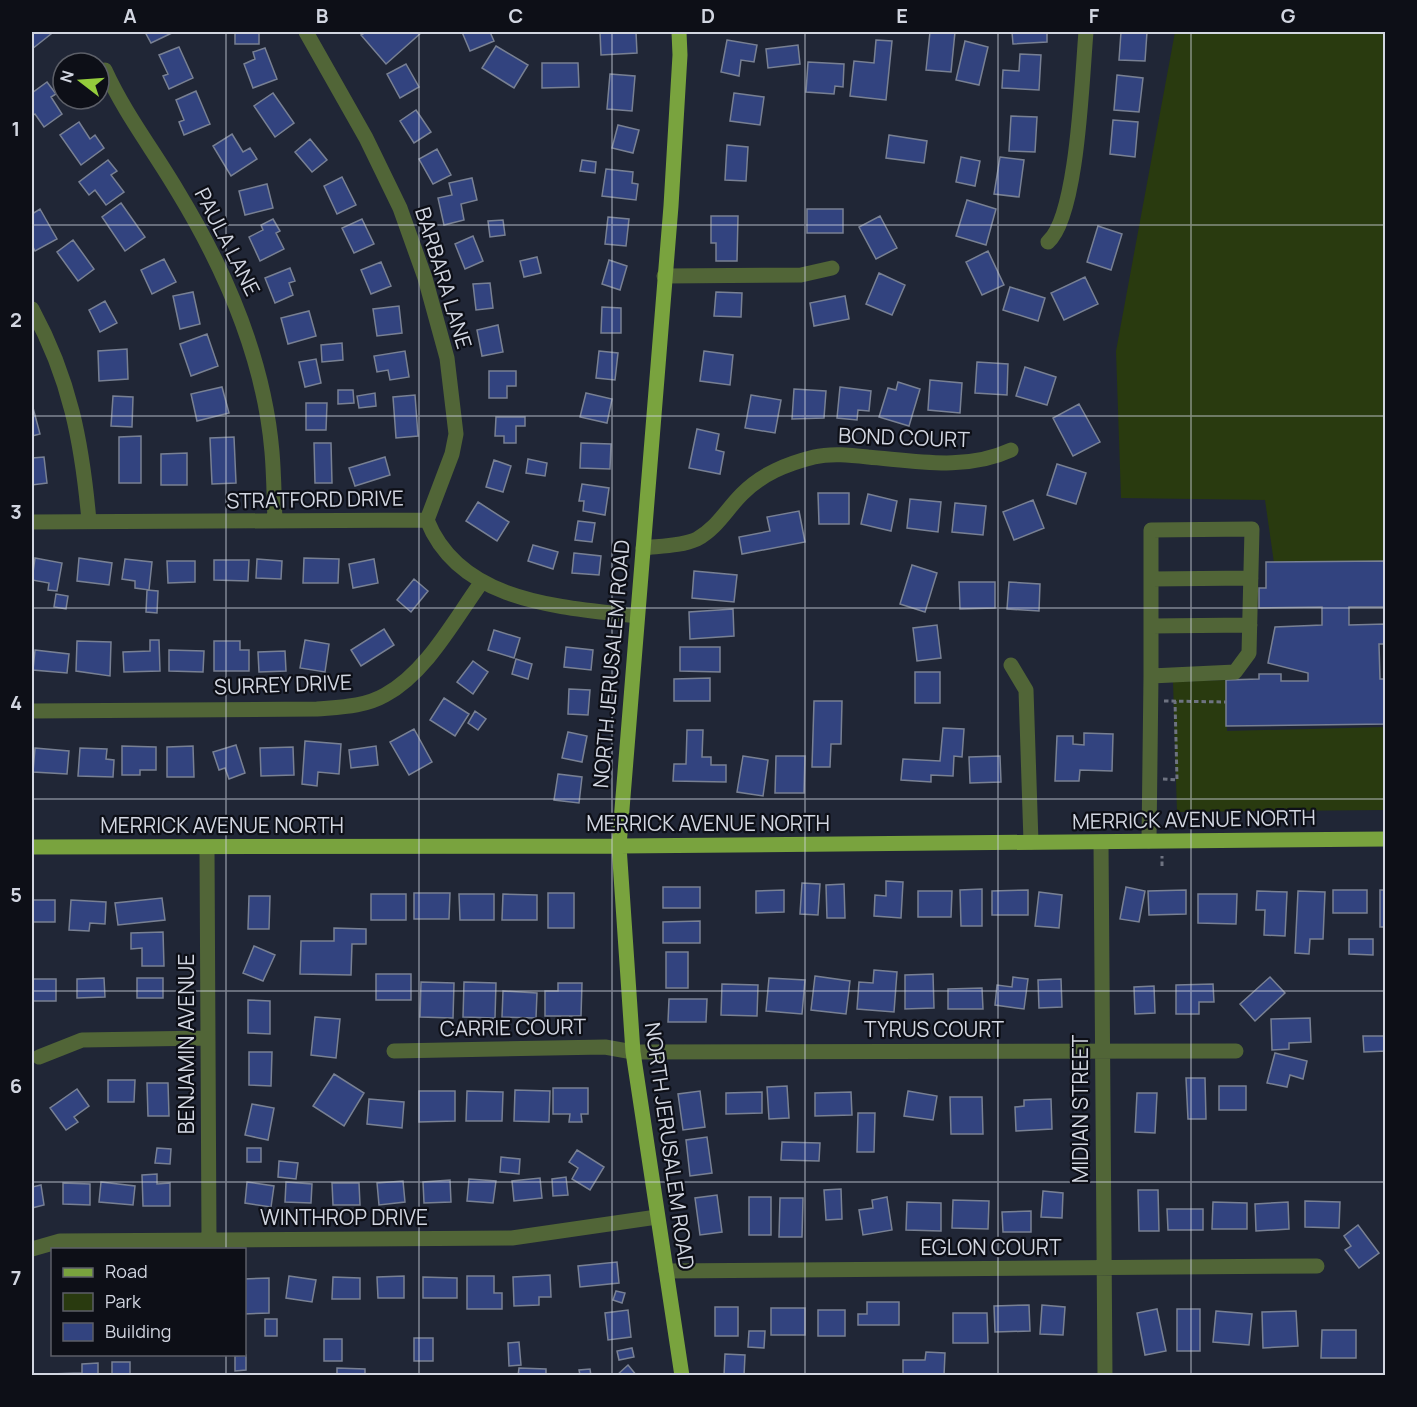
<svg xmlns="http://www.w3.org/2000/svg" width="1417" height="1407" font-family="Manrope,sans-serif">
  <rect width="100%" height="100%" fill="#202636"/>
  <path fill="#293a0f" d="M1175,32h210v529l-111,2 -9,-63 -144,-2 -5,-147z
    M1226,680l1,51 158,-4v83l-208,2 -4,-130z"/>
  <path fill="#32437f" stroke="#788093" stroke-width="1.5" d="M32,32h17l2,2 -19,15z
    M145,32h29l-23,11z
    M235,32h24v12h-24z
    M366,32h56l-36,32 -25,-29z
    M462,32h28l4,9 -24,10z
    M600,32h36l1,21 -36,2z
    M930,32h25l-4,40 -25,-2z
    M1012,32h35v10l-34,2z
    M1121,32h26l-2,29 -26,-1z
    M727,40l30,5 -3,17 -13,-2 -2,16 -18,-4z
    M876,40l16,1 -6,59 -36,-4 4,-35 20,2z
    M965,41l23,6 -9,38 -23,-5z
    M798,45l2,19 -32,4 -2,-19z
    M496,46l32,19 -14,23 -32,-20z
    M179,47l14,31 -24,11 -6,-13 5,-2 -9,-19z
    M265,48l12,31 -24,9 -9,-24 11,-5 -2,-7z
    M1020,54l21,1 -2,35 -37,-2 1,-18 16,1z
    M808,62l36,2 -1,23 -8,-1 -1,8 -28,-2z
    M542,63h36l1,24 -37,1z
    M406,64l13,23 -19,11 -13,-24z
    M610,74l25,2 -3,35 -25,-2z
    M1117,75l26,3 -4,34 -25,-2z
    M47,82l9,12 -5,3 11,17 -18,13 -9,-13 -3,2v-23z
    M196,91l14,33 -26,11 -5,-13 5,-2 -8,-20z
    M273,93l21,30 -19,14 -21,-31z
    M734,93l30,4 -4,28 -30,-4z
    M416,110l15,22 -17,11 -14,-22z
    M1011,116l26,1 -2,35 -26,-1z
    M1113,120l25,2 -3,35 -25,-3z
    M79,122l11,17 5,-4 9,13 -23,17 -21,-30z
    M618,125l21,5 -6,23 -21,-5z
    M232,134l11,18 7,-4 7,11 -26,17 -18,-30z
    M889,135l38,6 -3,22 -38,-5z
    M310,139l17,21 -15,12 -17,-20z
    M727,145l21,2 -2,34 -21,-1z
    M437,149l14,26 -18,9 -14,-25z
    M961,157l19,4 -5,25 -19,-4z
    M1000,157l24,3 -5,37 -25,-3z
    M108,160l9,11 -6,4 13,17 -18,13 -11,-15 -6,5 -10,-13z
    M582,160l14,2 -1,11 -15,-2z
    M606,169l27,3 -1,11 6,1 -2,16 -34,-4z
    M342,177l14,28 -19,9 -13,-28z
    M472,178l5,22 -16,4 3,16 -20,5 -6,-27 14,-3 -3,-12z
    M267,184l6,24 -28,7 -6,-24z
    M967,200l29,9 -10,36 -30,-9z
    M121,203l24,34 -20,14 -23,-34z
    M40,209l17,30 -22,12 -3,-6v-31z
    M807,209h36v24h-36z
    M711,216h27l-1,45h-21v-18h-5z
    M880,216l17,32 -21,11 -17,-32z
    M608,217l21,2 -3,27 -21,-2z
    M273,219l7,12 -4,2 8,16 -24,12 -11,-24 14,-7 -2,-5z
    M362,219l12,25 -20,9 -12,-25z
    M503,220l2,15 -15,2 -2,-16z
    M1098,226l24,8 -11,36 -24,-8z
    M473,236l10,25 -18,8 -10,-25z
    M73,240l21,29 -16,12 -21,-29z
    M988,251l16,34 -22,10 -16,-33z
    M537,257l4,16 -17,4 -4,-16z
    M164,259l12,23 -24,12 -11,-24z
    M609,260l18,6 -7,24 -18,-6z
    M381,262l10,24 -20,8 -10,-24z
    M290,268l5,13 -6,2 4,12 -18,8 -10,-25z
    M879,273l26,12 -13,30 -26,-11z
    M1085,277l13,27 -34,16 -13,-27z
    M490,283l3,25 -17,2 -3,-26z
    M1010,287l35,11 -7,23 -35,-11z
    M193,292l7,32 -20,5 -7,-33z
    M716,292l26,1 -1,24 -27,-1z
    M845,296l4,23 -35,7 -4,-23z
    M105,301l12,22 -17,9 -11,-22z
    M399,306l3,27 -25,3 -4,-27z
    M602,307l19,1v25h-20z
    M309,311l7,25 -28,8 -7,-26z
    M498,325l5,27 -21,4 -5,-26z
    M207,334l11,32 -27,10 -11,-32z
    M342,343l1,17 -21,2 -1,-17z
    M127,349l1,30 -29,2 -1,-30z
    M405,351l4,26 -19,3 -2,-10 -11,2 -3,-16z
    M599,351l19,2 -3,27 -19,-2z
    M704,351l29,4 -3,30 -30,-4z
    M316,359l5,24 -16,4 -6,-25z
    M977,362l31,2 -1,31 -32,-2z
    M1025,367l31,10 -9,28 -31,-9z
    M489,371h27v15h-9v12h-18z
    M930,380l32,3 -2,30 -32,-3z
    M898,382l22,7 -11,37 -30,-9 9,-29 8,2z
    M222,387l7,26 -32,8 -6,-27z
    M840,387l31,4 -2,20 -11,-1 -1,10 -20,-2z
    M794,389l32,2 -2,27 -32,1z
    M338,390h15l1,13 -16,1z
    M375,393l1,13 -17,2 -2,-12z
    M586,393l26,6 -5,24 -27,-6z
    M415,395l3,41 -22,2 -3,-41z
    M751,395l30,5 -6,33 -30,-5z
    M113,396l20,1 -1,30 -21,-1z
    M306,403h21l-1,27h-20z
    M32,404l8,30 -8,2z
    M1079,404l21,38 -27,14 -20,-38z
    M496,417h29v9h-9v17h-12v-7h-9z
    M697,429l22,5 -3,16 8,2 -4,22 -31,-6z
    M141,436v47h-22v-46z
    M234,437l2,46 -24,1 -2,-46z
    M314,443h17l1,40h-17z
    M581,443l30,1 -1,25 -30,-1z
    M187,453v32h-26v-31z
    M44,457l3,26 -15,2v-27z
    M385,457l5,18 -35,11 -6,-18z
    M528,459l19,4 -2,13 -19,-3z
    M494,460l17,6 -8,26 -17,-5z
    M1057,464l29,9 -10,31 -29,-9z
    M582,484l27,4 -4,27 -22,-4 1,-10h-5z
    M818,493h31v31h-30z
    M868,494l29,7 -6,30 -30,-7z
    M910,499l31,3 -3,30 -31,-4z
    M1033,500l11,28 -30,12 -11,-28z
    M478,502l31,20 -12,19 -31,-20z
    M955,503l31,3 -3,29 -31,-3z
    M799,511l6,31 -63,12 -3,-17 31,-6 -3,-14z
    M578,521l17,2 -3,19 -17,-2z
    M533,545l25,7 -5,17 -25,-8z
    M574,553l27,3 -2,19 -27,-2z
    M35,558l27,5 -5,28 -9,-1 1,-7 -17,-3z
    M79,558l33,5 -3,22 -32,-4z
    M304,558l35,1 -1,24h-35z
    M125,559l27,3 -3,28 -14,-2v-7l-13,-2z
    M257,559l25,2 -1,18 -25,-1z
    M374,559l4,24 -25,5 -4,-24z
    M214,560h35l-1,21 -34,-1z
    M167,561h28v21l-27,1z
    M1386,561v46h-37v18l37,-1v20h-7l1,35h6v45l-160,2v-46l33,-1v-5h22v7h27v-8l-40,-10 7,-36 47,-2v-18l-63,1v-20h7v-26z
    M912,565l25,8 -12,39 -25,-8z
    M694,571l43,4 -3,27 -42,-4z
    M414,579l14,12 -17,21 -14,-12z
    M959,582h36v26l-35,1z
    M1009,582l31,2 -1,27 -32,-2z
    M147,590l11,1 -1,22 -11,-1z
    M56,594l12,2 -2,13 -12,-2z
    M733,609l1,27 -44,3 -1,-27z
    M937,625l4,33 -24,3 -4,-33z
    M384,629l10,16 -33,21 -10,-16z
    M494,630l26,8 -6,20 -26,-8z
    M150,640h9l1,31 -36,1 -1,-20 27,-1z
    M305,640l24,4 -4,28 -25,-4z
    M77,641l34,1 -1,34 -34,-5z
    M214,641h26v9h9v21h-35z
    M566,647l27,3 -2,20 -27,-3z
    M680,647h40v25l-40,-1z
    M35,650l34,4 -2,19 -34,-3z
    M169,650l35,1 -1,21 -34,-1z
    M285,651l1,20 -27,1 -1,-20z
    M516,659l16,5 -4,15 -16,-5z
    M473,661l15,11 -15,22 -16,-12z
    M915,672h25v31h-25z
    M710,678v23h-36v-22z
    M569,689l21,1 -2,25 -20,-1z
    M444,698l25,16 -14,22 -25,-16z
    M814,701h28l-1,43h-10l-1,23h-18z
    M475,711l11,8 -8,11 -10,-7z
    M943,728l21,1 -2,28 -8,-1 -1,20 -22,-1v7l-30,-2 2,-21 37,2z
    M414,729l18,33 -23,13 -19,-33z
    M687,730h16l-1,27h9v8h15v17l-53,-1 1,-17h12z
    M568,732l19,4 -5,26 -20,-4z
    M1084,733l29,1 -1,37 -32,-1 -1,11h-24l2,-45h16v8l11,1z
    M305,741l36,3 -2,30 -21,-2 -1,14 -15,-2z
    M236,745l9,28 -16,6 -4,-11 -6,2 -6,-18z
    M122,746l34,1v23h-16v5h-18z
    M193,746l1,31h-27v-30z
    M376,746l2,19 -27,3 -2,-18z
    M293,747l1,28 -33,1 -1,-28z
    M35,748l34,3 -2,23 -34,-2z
    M80,748l27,1 -1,10 8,1 -1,17 -35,-1z
    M743,756l25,4 -5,36 -26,-4z
    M776,756h29l-1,37h-29z
    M1000,756l1,26 -31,1 -1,-26z
    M558,774l24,3 -3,26 -25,-3z
    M886,881l17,1 -2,36 -27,-2 1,-21 11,1z
    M802,883l18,1 -2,31 -18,-1z
    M844,884l1,34h-18l-1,-33z
    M663,887h37v21h-37z
    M1126,887l19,4 -6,31 -19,-3z
    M982,889v37h-21l-1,-36z
    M784,890v22l-28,1v-22z
    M1028,890v25h-36v-24z
    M1186,890v24l-37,1 -1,-24z
    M1333,890h34v23h-34z
    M1380,890h6v37h-6z
    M918,891h34l-1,26h-33z
    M1257,891l30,1 -2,44 -21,-1 1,-25h-9z
    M1298,891l27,1 -2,47h-13l-1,15 -14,-1z
    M1039,892l23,3 -3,33 -24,-2z
    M414,893h36l-1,26h-35z
    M548,893h26v35h-26z
    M371,894h35v26h-35z
    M459,894h35v26h-34z
    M503,894l34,1v25h-35z
    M1198,894h39l-1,30 -38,-1z
    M249,896h21l-1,33h-21z
    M162,898l3,22 -47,5 -3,-22z
    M32,900h23v22h-23z
    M71,900l35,2 -1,22 -15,-1 -1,8 -20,-1z
    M700,921v22h-37v-21z
    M334,928l32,1v15h-14l-1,31 -51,-1 1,-33h33z
    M163,932l1,34h-22v-18l-11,1v-16z
    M1349,939h24v16l-24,-1z
    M254,946l21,9 -12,26 -20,-8z
    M666,952h22v36h-22z
    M874,970l23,2 -3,40 -37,-3 2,-27 14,1z
    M376,974h35v26h-35z
    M933,974l1,34 -29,1v-34z
    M815,976l35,5 -4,33 -35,-4z
    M1013,977l15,2 -4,30 -29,-4 2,-20 15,2z
    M1270,977l15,16 -30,28 -15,-17z
    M104,978l1,19 -28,1v-19z
    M137,978h26v20h-26z
    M769,978l36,2 -3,34 -36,-3z
    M32,979h24v22h-24z
    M1061,979l1,28 -23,1 -1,-28z
    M421,982l33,1 -1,35 -33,-1z
    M464,982l32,1 -1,35 -32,-1z
    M558,983h24l-1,33h-36v-25h13z
    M722,984l36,1 -1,31 -36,-1z
    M1213,984l1,18h-15v12h-23v-29z
    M1154,986l1,27 -20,1 -1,-27z
    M982,988l1,21h-35v-20z
    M503,991l34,2 -1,25 -34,-1z
    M669,999h38l-1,23h-38z
    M248,1000l22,1v33l-22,-1z
    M315,1017l25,2 -4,39 -25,-3z
    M1310,1018l1,24 -22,1v6l-17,1 -1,-31z
    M1363,1036h23v15l-22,1z
    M249,1052h23l-1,34 -22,-1z
    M1275,1053l32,8 -4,18 -13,-4 -3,12 -20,-4z
    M334,1074l30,19 -20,33 -31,-20z
    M1186,1078h19l1,41h-18z
    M108,1080h27l-1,22h-26z
    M147,1083h21l1,33h-21z
    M787,1086l2,32 -20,1 -2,-32z
    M1219,1086h27v24h-27z
    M553,1088h35v26h-7l1,8h-13l1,-8h-17z
    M77,1089l12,17 -15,11 4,5 -12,8 -16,-22z
    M515,1090l35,1 -1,31 -35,-1z
    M419,1091h36v30l-36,1z
    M467,1091l36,1 -1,29h-36z
    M700,1091l5,36 -22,3 -5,-36z
    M908,1091l29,5 -4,24 -29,-4z
    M762,1092v21l-36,1v-21z
    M851,1092l1,23 -37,1v-23z
    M1137,1093h20l-2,40 -20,-1z
    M950,1097h32l1,37h-32z
    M369,1099l35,3 -2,26 -35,-4z
    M1051,1099l1,30 -36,2 -1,-24 9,-1v-6z
    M252,1104l22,4 -6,32 -23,-5z
    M858,1113h17l-1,39h-17z
    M707,1137l5,36 -22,3 -4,-36z
    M782,1142l38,1 -1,18 -38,-1z
    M157,1148l14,1 -1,15 -15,-1z
    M247,1148h14v14h-14z
    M577,1150l27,17 -14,23 -18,-11 6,-11 -9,-6z
    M501,1157l19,2 -1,15 -19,-2z
    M279,1161l19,2 -2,16 -18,-2z
    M157,1174v10l13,-1v23h-27l-1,-31z
    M566,1177l2,18 -15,1 -1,-17z
    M540,1178l2,20 -28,3 -2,-20z
    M469,1179l27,2 -3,22 -26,-2z
    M450,1180l1,22 -27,1 -1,-21z
    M403,1181l2,21 -26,3 -2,-22z
    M101,1182l34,4 -2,19 -34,-3z
    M247,1182l27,4 -3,21 -26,-4z
    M286,1182l26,2 -1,19 -26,-1z
    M63,1183l27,1v21l-27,-1z
    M332,1183h27l1,22h-27z
    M41,1185l3,20 -12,3v-21z
    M841,1189l1,30 -16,1 -2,-30z
    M1138,1190h20l1,41h-20z
    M1043,1191l20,2 -1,25 -21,-1z
    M717,1195l5,37 -22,3 -5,-37z
    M749,1197h22v38h-22z
    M887,1197l5,33 -29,5 -4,-25 14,-2 -1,-8z
    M780,1198h23l-1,39h-23z
    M953,1200l36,1 -1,28 -36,-1z
    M1305,1201l35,1 -1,26 -34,-1z
    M907,1202l34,1v28l-35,-1z
    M1213,1202l34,1v26h-35z
    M1288,1202l1,27 -33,2 -1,-27z
    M1167,1209h36v21h-35z
    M1031,1211v21h-28l-1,-20z
    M1358,1225l21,28 -20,15 -14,-18 6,-4 -7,-10z
    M617,1262l2,21 -39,4 -2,-21z
    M550,1275l1,22h-12v8l-25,1 -1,-29z
    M289,1276l27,4 -4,22 -26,-4z
    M404,1276v22h-26l-1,-21z
    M467,1276h27v17h8v16h-35z
    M333,1277l27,1v21h-28z
    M423,1277l34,1v20h-34z
    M269,1278v35l-25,1v-35z
    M616,1291l9,2 -3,10 -9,-3z
    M867,1302h32v23h-41v-11h9z
    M1029,1305l1,26 -35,1 -1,-26z
    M1042,1305l23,2 -2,28 -23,-1z
    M715,1307h23v29h-23z
    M771,1308h34v27h-34z
    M1157,1309l9,42 -21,4 -8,-42z
    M1177,1309h23v42h-23z
    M628,1310l3,27 -23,3 -3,-27z
    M818,1310h27v26h-27z
    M1216,1311l36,3 -3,31 -36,-3z
    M1296,1311l2,35 -35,2 -1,-36z
    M953,1313h34l1,30h-35z
    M265,1319h12v17h-12z
    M1322,1330h34v28h-35z
    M749,1331h16l-1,17 -16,-1z
    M414,1338h19v23h-19z
    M324,1339h18v22h-18z
    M519,1342l2,23 -12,1 -1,-23z
    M632,1348l2,9 -15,3 -2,-9z
    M926,1352l19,1 -1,23h-41v-16h22z
    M725,1354l20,1 -1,21h-20z
    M246,1355v15l-11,1v-15z
    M112,1362h18v14h-18z
    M98,1363v13h-16v-12z
    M628,1365l9,11h-21z
    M337,1368l28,1v7h-28z
    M519,1368l27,1v7h-28z
    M590,1369l1,7h-15l4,-1 -1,-5z
    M81,1373v3h-30l-1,-2z"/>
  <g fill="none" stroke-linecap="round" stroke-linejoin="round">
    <path stroke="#6e7381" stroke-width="3" stroke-dasharray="4.5 3" stroke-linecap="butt" d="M1164,701l62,1
      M1163,779l14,1 -2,-79
      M1162,866v-10"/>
    <path stroke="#516537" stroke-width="15" d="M306,32l60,106 34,70 25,70 22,80 9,76 -4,20 -25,66
      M105,70c20,44 49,81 73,122 48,79 86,166 94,260 2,23 2,46 3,68
      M1048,242c30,-26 34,-167 38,-210
      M664,276l137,-1 31,-7
      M32,309c38,70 50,133 57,212
      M427,520c33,83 134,87 210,96
      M32,522l395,-2
      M643,548c17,-2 39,-2 54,-9 20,-11 29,-29 45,-45 20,-20 44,-30 72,-37 17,-4 36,-2 54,0 48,4 98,14 143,-7
      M1151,579l100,-1
      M1151,626l99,-1
      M1011,665l15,25 5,152
      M32,711l285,-2c23,-2 47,-2 68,-14 42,-23 69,-75 96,-112
      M1149,841l2,-165 84,-4 14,-19 3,-124 -101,1v146
      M1101,842l4,534
      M207,847l2,393
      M394,1051l211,-4 28,5 603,-1
      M39,1057l43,-17 126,-2
      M32,1249l28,-8 452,-3 145,-21
      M666,1271l651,-5"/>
    <path stroke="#79a33e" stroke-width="15" d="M679,32l1,23 -9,151 -52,640 14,206 49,324
      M32,847l587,-1 767,-7"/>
  </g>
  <path fill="none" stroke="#d2d6e1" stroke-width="1.5" stroke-opacity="0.55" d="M226,32v1218M419,32v1344M612,32v1344M805,32v1344M998,32v1344M1191,32v1344M32,225h1354M32,416h1354M32,608h1354M32,799h1354M32,991h1354M32,1182h1354M226,1354v22"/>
  <g text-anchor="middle" stroke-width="4.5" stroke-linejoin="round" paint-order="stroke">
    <g font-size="21" fill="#d2d6e1" stroke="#0d0f17">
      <text transform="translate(227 242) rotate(63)" y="7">PAULA LANE</text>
      <text transform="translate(443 278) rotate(73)" y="7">BARBARA LANE</text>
      <text transform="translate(904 438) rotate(2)" y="7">BOND COURT</text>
      <text transform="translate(315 500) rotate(-1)" y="7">STRATFORD DRIVE</text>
      <text transform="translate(612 664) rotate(-85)" y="7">NORTH JERUSALEM ROAD</text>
      <text transform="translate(283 685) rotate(-2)" y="7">SURREY DRIVE</text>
      <text transform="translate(1194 820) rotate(-1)" y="7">MERRICK AVENUE NORTH</text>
      <text x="708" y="831">MERRICK AVENUE NORTH</text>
      <text x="222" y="833">MERRICK AVENUE NORTH</text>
      <text transform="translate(513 1028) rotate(-1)" y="7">CARRIE COURT</text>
      <text x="934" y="1037">TYRUS COURT</text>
      <text transform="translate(187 1044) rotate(-90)" y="7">BENJAMIN AVENUE</text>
      <text transform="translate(1081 1109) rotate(-90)" y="7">MIDIAN STREET</text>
      <text transform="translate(669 1146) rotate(82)" y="7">NORTH JERUSALEM ROAD</text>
      <text x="344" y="1225">WINTHROP DRIVE</text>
      <text x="991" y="1255">EGLON COURT</text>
    </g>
  </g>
  <rect width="1417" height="1407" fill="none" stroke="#0d0f17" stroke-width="66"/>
  <rect x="51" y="1248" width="195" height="108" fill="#0d0f17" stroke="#5c5f68" stroke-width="1.5"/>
  <rect x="63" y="1268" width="30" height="9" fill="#79a33e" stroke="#5c5f68" stroke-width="1.5"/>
  <text x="105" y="1278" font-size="18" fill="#d2d6e1">Road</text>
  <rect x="63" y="1293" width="30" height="18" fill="#293a0f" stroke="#5c5f68" stroke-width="1.5"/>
  <text x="105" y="1308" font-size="18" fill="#d2d6e1">Park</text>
  <rect x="63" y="1323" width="30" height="18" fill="#32437f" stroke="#5c5f68" stroke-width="1.5"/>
  <text x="105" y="1338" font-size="18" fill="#d2d6e1">Building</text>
  <g transform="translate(81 81) rotate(287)"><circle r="28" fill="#0d0f17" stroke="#5c5f68" stroke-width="1.5"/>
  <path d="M0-4.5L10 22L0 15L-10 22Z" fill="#94cc3c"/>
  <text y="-9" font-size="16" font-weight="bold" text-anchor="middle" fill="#d2d6e1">N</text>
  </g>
  <rect x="33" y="33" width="1351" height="1341" fill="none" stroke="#d2d6e1" stroke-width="2"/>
  <g font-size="20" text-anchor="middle" font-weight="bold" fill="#d2d6e1">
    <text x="130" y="23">A</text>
    <text x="322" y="23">B</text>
    <text x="516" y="23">C</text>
    <text x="708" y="23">D</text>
    <text x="902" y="23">E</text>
    <text x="1094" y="23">F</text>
    <text x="1288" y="23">G</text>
    <text x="16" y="136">1</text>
    <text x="16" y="327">2</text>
    <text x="16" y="519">3</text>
    <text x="16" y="710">4</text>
    <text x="16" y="902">5</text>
    <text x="16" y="1093">6</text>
    <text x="16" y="1285">7</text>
  </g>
</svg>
